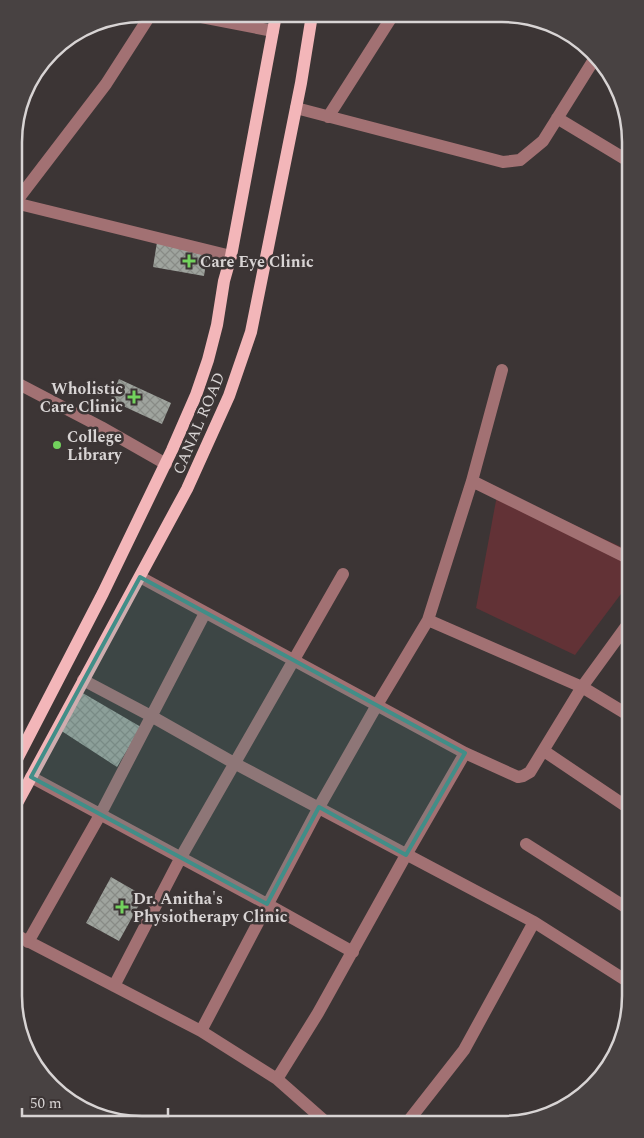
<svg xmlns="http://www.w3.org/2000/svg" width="644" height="1138" font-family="Spectral,serif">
  <defs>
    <pattern id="building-cross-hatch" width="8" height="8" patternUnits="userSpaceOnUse" patternTransform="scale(1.25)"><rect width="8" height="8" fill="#9fa49e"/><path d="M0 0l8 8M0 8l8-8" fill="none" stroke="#888b86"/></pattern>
  </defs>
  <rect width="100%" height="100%" fill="#3c3535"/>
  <path fill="#623236" d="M498,490l132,61v31l-55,73 -99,-47z"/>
  <path fill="url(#building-cross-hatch)" d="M157,242l51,9 -4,25 -51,-9z
    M119,379l52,24 -9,21 -52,-24z
    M81,692l60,35 -24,40 -57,-37z
    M111,877l33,19 -25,45 -33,-18z"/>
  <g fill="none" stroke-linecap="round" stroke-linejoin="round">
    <path stroke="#a27173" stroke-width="12" d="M186,14l87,17
      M296,108l207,54 17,-2 23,-19 52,-83
      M328,117l65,-102
      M557,118l73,44
      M15,203l91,-119 45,-70
      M15,203l216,53
      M15,382l86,45 65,37
      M472,481l158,78
      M140,577l325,176 53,24 5,-1 7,-4 52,-85 48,-66
      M428,620l154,67 48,29
      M83,680l68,36 83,47 300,159 96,61
      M544,751l86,58
      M31,777l236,127 86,48
      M526,844l104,66
      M14,934l187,97 76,48 51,45
      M28,942l72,-127 105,-202
      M114,986l67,-129 162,-283
      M201,1031l118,-224 58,-102 51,-85 44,-139 30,-111
      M277,1079l41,-66 88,-158 59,-102
      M406,1124l58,-74 70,-128"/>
    <path stroke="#f3b6b9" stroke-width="12" d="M14,765l89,-172 69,-143 24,-55 12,-35 9,-35 7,-44 7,-25 45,-241
      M14,809l173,-320 42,-93 22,-64 50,-249 11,-68"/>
  </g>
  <path fill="#418e88" fill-opacity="0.2" stroke="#418e88" stroke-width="4" stroke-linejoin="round" d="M140,577l325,176 -59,102 -87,-48 -52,97 -236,-127z"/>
  <g fill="#72d25d" stroke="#3c3535" stroke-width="2">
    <path d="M186.5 253.5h5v5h5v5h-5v5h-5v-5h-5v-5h5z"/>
    <path d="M131.5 389.5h5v5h5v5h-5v5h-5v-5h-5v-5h5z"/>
    <circle cx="57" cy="445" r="5"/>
    <path d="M119.5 899.5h5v5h5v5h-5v5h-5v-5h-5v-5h5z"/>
  </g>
  <g text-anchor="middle" stroke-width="5" stroke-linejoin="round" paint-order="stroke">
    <g font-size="16" font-weight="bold" fill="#d8d4d4" stroke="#3c3535" text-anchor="start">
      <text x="200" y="267">Care Eye Clinic</text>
      <text x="123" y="394" text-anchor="end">Wholistic<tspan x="123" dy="18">Care Clinic</tspan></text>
      <text x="67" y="442">College<tspan x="67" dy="18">Library</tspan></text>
      <text x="133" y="904">Dr. Anitha's<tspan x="133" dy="18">Physiotherapy Clinic</tspan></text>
    </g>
    <g font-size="16" fill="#d8d4d4" stroke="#3c3535">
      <text transform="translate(198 423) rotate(-67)" y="6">CANAL ROAD</text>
    </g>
  </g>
  <path d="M0 0H644V1138H0ZM142 22H502A120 120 0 0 1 622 142V996A120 120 0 0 1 502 1116H142A120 120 0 0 1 22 996V142A120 120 0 0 1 142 22Z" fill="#484242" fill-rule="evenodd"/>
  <path fill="none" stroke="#d8d4d4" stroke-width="2.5" d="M142 22H502A120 120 0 0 1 622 142V996A120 120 0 0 1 502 1116H142A120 120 0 0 1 22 996V142A120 120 0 0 1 142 22Z"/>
  <path d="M22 1108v8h146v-8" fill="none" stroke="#d8d4d4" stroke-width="2.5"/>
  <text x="30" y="1108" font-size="15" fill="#d8d4d4" stroke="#3c3535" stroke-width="4" paint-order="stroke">50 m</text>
</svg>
